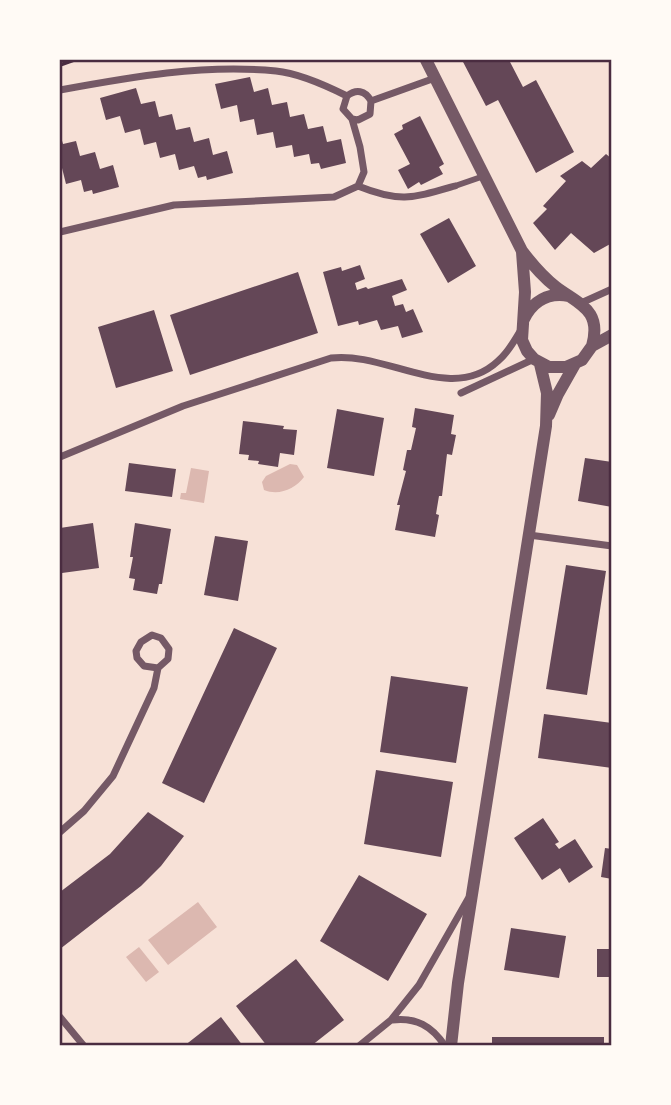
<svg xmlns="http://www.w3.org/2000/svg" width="671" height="1105" font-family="'Titillium Web',sans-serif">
  <rect width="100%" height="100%" fill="#f7e1d7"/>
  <path fill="#dcb8b0" d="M290,464l7,1 7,12c-9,12 -25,19 -40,13l-2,-8 4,-6z
    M191,468l18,3 -5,32 -24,-4 1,-6h5z
    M198,902l19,25 -49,38 -20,-25z
    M139,947l20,25 -13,10 -20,-25z"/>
  <path fill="#644757" d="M462,60h47l14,27 13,-7 38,72 -38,21 -38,-73 -12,6z
    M250,77l4,15 14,-4 4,17 15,-3 3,15 14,-3 4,15 15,-3 4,16 14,-3 5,24 -25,6 -2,-6 -8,1 -2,-10 -15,3 -2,-12 -16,3 -3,-16 -16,3 -3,-16 -14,3 -3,-17 -16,4 -6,-25z
    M136,88l5,16 14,-3 4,16 13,-3 4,16 14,-3 4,15 15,-4 4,17 14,-4 6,22 -26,7 -1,-4 -8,2 -4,-12 -15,4 -4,-16 -15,4 -4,-16 -12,3 -4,-16 -15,4 -5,-17 -14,4 -6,-22z
    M420,116l24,48 -5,3 4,7 -22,11 -2,-3 -11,7 -10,-19 12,-6 -16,-30 9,-5 -1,-4z
    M60,134l3,10 13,-3 4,15 15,-4 5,17 13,-4 6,22 -26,7 -1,-4 -8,2 -3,-12 -15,4 -4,-16 -2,1z
    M606,154l6,5v84l-18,10 -23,-20 -16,17 -22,-27 14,-14 -4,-3 23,-25 -6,-5 22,-15 9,7z
    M449,218l27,48 -28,17 -28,-49z
    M360,265l5,14 -10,4 2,7 9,-3 2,2 34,-10 5,11 -15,6 3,10 8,-2 3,8 7,-3 10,23 -21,6 -4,-12 -17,4 -4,-10 -18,5 -1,-4 -20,5 -15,-54 18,-5 1,4z
    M298,272l20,61 -128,42 -20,-60z
    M154,310l19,61 -57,17 -18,-61z
    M415,408l39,7 -3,19 5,1 -4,20 -5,-1 -5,42h-3l-3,18 3,1 -4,22 -40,-7 5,-25h-3l9,-34 -3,-1 4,-20h4l5,-22 -4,-1z
    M337,409l47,9 -10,58 -47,-8z
    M243,421l41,5 -1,3 14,1 -3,25 -14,-2 -2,14 -20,-3 1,-3 -11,-1 1,-5 -10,-1z
    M585,458l27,4v45l-34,-6z
    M129,463l47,6 -4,28 -47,-6z
    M93,523l6,45 -37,5 -2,-45z
    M135,523l36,6 -9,55h-3l-2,10 -24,-4 2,-11 -6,-1 4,-21h-3z
    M215,536l33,5 -10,60 -34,-6z
    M566,565l40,6 -19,124 -41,-6z
    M234,628l43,20 -73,155 -42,-20z
    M391,676l77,11 -12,76 -76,-11z
    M544,714l68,9v45l-74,-10z
    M376,770l77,12 -12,75 -77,-13z
    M148,812l36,24 -23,30 -20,20 -81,63v-57l50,-38z
    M543,818l16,24 -4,2 4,5 16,-10 18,28 -24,16 -9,-15 -18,12 -28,-42z
    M605,848l7,1v30l-11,-2z
    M359,875l68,39 -39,67 -68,-40z
    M511,928l55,8 -7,42 -55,-8z
    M597,949h15v28h-15z
    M296,959l48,61 -33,26h-44l-31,-40z
    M221,1017l22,29h-59z
    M492,1037h112v9h-112z"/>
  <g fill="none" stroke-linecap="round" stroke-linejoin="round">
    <path stroke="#4a2c40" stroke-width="3.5" d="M60,65l14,-5"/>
    <path stroke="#755966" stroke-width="6" d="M455,186l29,-10"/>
    <path stroke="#755966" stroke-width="7" d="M60,90c71,-13 142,-26 216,-19 21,2 51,15 71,25
      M371,101l64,-23
      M358,186c42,17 55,12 97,0
      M60,232l114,-27 160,-8 24,-11 6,-14 -4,-25 -8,-28 -9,-10 4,-13c9,-7 18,-6 24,5l-1,13 -12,6 -6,-1
      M581,303l31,-14
      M461,393l73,-34
      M60,457l123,-51 148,-48c55,-7 120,47 167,3 10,-8 16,-20 23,-31
      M529,535l83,11
      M60,832l24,-21 29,-35 41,-88 4,-20 10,-9 1,-10 -8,-11 -9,-3 -11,7 -5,9 1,7 7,8 14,2
      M60,1017l24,29
      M392,1020c24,-3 40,6 53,26
      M359,1046l32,-26 28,-35 49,-86"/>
    <path stroke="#755966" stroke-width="12" d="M426,60l96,191c10,13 21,26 34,36 24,18 46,23 36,59
      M522,252l3,40 -3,48 5,11 7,8 15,8h17l16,-7 10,-14 20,-11
      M524,319c9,-18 24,-27 45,-23
      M549,415l9,-21 17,-30
      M451,1046l7,-63 88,-557 1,-33 -7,-29"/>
  </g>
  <rect width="671" height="1105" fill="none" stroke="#fffaf5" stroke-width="122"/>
  <rect x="61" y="61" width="549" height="983" fill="none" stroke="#4a2c40" stroke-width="2.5"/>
</svg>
